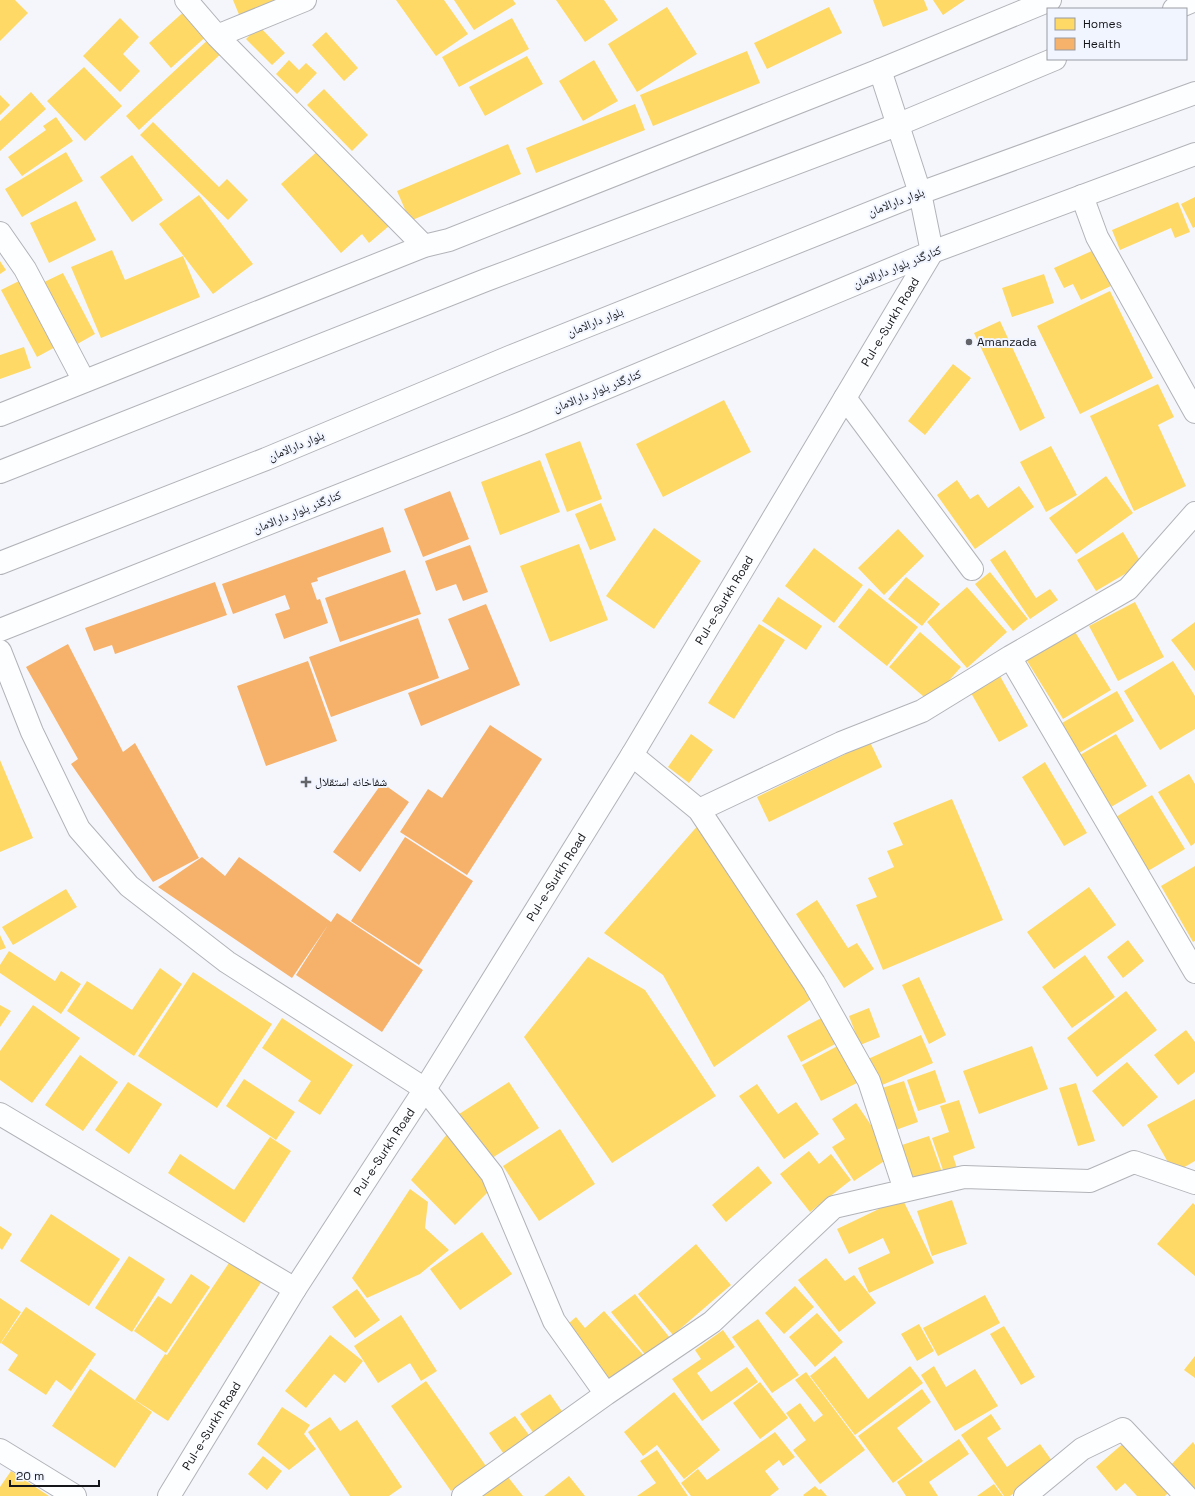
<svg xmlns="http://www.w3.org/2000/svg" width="1195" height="1496" font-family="'Space Grotesk','Noto Naskh Arabic',sans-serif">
  <rect width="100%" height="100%" fill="#f4f6fc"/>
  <path fill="#ffd966" d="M0,0h15l13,13 -28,28z
    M233,0h49l-42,17z
    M396,0h48l24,34 -32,22z
    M454,0h59l3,4 -42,26z
    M556,0h48l14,20 -33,22z
    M873,0h51l4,10 -45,17z
    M933,0h32l-22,15z
    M667,7l30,47 -60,38 -29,-48z
    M829,7l13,26 -75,36 -13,-26z
    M188,8l22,25 -39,35 -22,-25z
    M120,18l19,19 -16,17 17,17 -20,21 -37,-36z
    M512,18l17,31 -70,38 -17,-30z
    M259,26l26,27 -13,12 -26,-26z
    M326,32l32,36 -14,13 -32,-36z
    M212,36l13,14 -86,80 -13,-14z
    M747,51l13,32 -107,43 -13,-31z
    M527,56l16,28 -58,32 -16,-29z
    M289,60l10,10 7,-7 11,10 -20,21 -21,-20z
    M594,60l24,41 -35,20 -24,-40z
    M84,67l38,39 -37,35 -38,-40z
    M324,89l44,46 -16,16 -45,-46z
    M31,92l15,17 -46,42v-30z
    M0,95l10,10 -10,10z
    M635,104l10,26 -109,43 -10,-25z
    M56,117l17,24 -51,35 -14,-19 38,-27 -3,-4z
    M153,122l66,65 8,-8 21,21 -20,20 -88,-85z
    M508,144l13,30 -111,47 -13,-30z
    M320,149l69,77 -20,17 -7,-9 -21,19 -60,-69z
    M66,152l17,29 -61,36 -17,-28z
    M132,155l31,45 -31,22 -32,-45z
    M199,195l54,69 -40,30 -54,-70z
    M1195,197v30l-2,1 -12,-24z
    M76,201l20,39 -47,23 -19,-40z
    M1178,202l12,30 -15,6 -4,-10 -51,22 -8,-20z
    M112,250l13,30 58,-24 17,41 -99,41 -30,-71z
    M1094,250l17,36 -30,14 -8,-16 -9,4 -10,-20z
    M0,261l6,9 -6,4z
    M63,273l32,61 -23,13 -32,-63z
    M1044,274l10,29 -42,14 -10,-29z
    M23,279l36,66 -22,12 -36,-67z
    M1110,291l43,87 -73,36 -43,-88z
    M1000,321l45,97 -25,13 -46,-98z
    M24,347l7,21 -31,11v-24z
    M953,364l18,14 -46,57 -17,-14z
    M1158,384l16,33 -16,8 28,61 -52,25 -44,-95z
    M724,400l27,52 -88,45 -27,-53z
    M580,441l22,58 -35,13 -22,-58z
    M1051,446l26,49 -31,17 -26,-50z
    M540,460l20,52 -60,23 -19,-53z
    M1106,476l27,37 -57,41 -27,-36z
    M957,480l13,19 8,-5 10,14 31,-22 15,21 -59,42 -38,-54z
    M601,503l15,37 -26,10 -15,-36z
    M654,528l47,33 -47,68 -48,-33z
    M898,529l26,27 -40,39 -26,-27z
    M1123,532l19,32 -46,27 -19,-31z
    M579,544l29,76 -58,22 -30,-76z
    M814,548l49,37 -29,38 -49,-37z
    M1005,550l31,48 14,-9 8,11 -28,19 -40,-59z
    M990,572l38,47 -15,12 -38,-47z
    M906,577l34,27 -18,22 -34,-27z
    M967,587l40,45 -40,36 -40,-46z
    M869,588l49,39 -31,39 -49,-39z
    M778,597l44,29 -16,24 -44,-29z
    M1135,602l29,55 -46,24 -29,-55z
    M1195,622v49l-24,-31z
    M759,624l26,16 -51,79 -26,-16z
    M1072,627l39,63 -48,29 -39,-63z
    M920,632l41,35 -31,35 -41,-35z
    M1173,661l22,35v33l-35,21 -36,-59z
    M1000,676l28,50 -29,16 -28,-49z
    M1117,691l17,30 -55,32 -17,-30z
    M691,734l22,16 -24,33 -21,-16z
    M1116,734l31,52 -36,21 -31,-52z
    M870,742l12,25 -113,55 -12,-25z
    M0,760l33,78 -33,14z
    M1045,762l42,71 -23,13 -42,-69z
    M1189,774l6,10v59l-4,3 -33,-54z
    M1152,795l33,54 -37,22 -32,-54z
    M952,799l51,121 -120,50 -27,-65 21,-8 -9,-19 26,-11 -7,-16 16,-6 -10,-22z
    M700,823l114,174 -100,70 -51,-92 -59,-42z
    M1195,866v75l-2,1 -32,-56z
    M1089,887l27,38 -62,44 -27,-37z
    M66,889l11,18 -64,38 -11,-18z
    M817,900l31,48 9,-5 17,26 -30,19 -48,-74z
    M0,935l6,13 -6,2z
    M1128,940l16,21 -21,17 -16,-21z
    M9,951l46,30 6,-10 20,13 -20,30 -61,-41v-8z
    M1085,955l30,42 -43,31 -30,-41z
    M588,957l57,33 71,106 -104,67 -88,-126z
    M160,968l22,16 -48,72 -67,-45 20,-30 45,29z
    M193,972l79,52 -55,84 -79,-52z
    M919,977l27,58 -17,9 -27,-59z
    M1126,991l31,39 -60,47 -30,-39z
    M0,1005l11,6 -11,16z
    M33,1005l47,33 -48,65 -32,-23v-29z
    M869,1008l11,29 -20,8 -11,-29z
    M827,1015l14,26 -40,21 -14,-26z
    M282,1018l71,47 -33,50 -22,-14 13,-20 -49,-33z
    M1186,1030l9,12v30l-17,13 -24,-30z
    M921,1035l12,28 -53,23 -12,-27z
    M845,1042l20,37 -44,22 -19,-36z
    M1032,1046l16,43 -69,25 -16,-43z
    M80,1055l38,27 -35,49 -38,-26z
    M1127,1062l31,35 -35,30 -31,-36z
    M935,1070l11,32 -28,9 -11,-31z
    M244,1079l51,33 -19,28 -50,-34z
    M904,1081l14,41 -25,9 -14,-42z
    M128,1082l34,22 -33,50 -34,-24z
    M509,1082l30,46 -53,34 -30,-46z
    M1076,1083l19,58 -17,5 -19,-58z
    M757,1084l21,30 18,-12 23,32 -35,25 -45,-63z
    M1195,1099v62l-21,12 -27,-48z
    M959,1100l16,48 -22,8 4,12 -13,5 -12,-35 17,-6 -9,-26z
    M856,1103l36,53 -38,25 -22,-34 13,-8 -13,-20z
    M451,1129l44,56 -40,40 -44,-45z
    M560,1129l35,55 -56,37 -36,-55z
    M929,1136l13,36 -28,9 -12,-36z
    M270,1137l21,14 -47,72 -76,-50 12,-19 54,36z
    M809,1151l10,13 12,-10 20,26 -41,32 -30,-38z
    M758,1166l14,17 -46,39 -14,-17z
    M410,1189l18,13 -3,26 24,22 -29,24 -53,24 -15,-20z
    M902,1198l32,65 -65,30 -11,-25 32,-15 -7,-15 -34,16 -12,-25z
    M952,1200l15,44 -35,12 -15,-45z
    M1193,1203l2,2v71l-38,-32z
    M51,1214l69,45 -31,47 -69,-45z
    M0,1226l12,8 -10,16 -2,-2z
    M482,1232l30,42 -52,36 -30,-41z
    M696,1244l35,41 -58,50 -35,-41z
    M129,1256l36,23 -33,53 -37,-24z
    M826,1258l19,23 9,-6 22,28 -37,29 -41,-52z
    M231,1260l31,21 -94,140 -33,-21 30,-46 2,1z
    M191,1274l19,13 -44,66 -32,-22 24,-35 13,8z
    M795,1286l19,21 -30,27 -19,-21z
    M357,1289l23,31 -25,18 -23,-31z
    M635,1294l35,44 -23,19 -36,-45z
    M985,1295l15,28 -62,33 -15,-28z
    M0,1298l21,14 -21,32z
    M26,1307l70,47 -25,37 -15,-11 -10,15 -38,-25 10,-15 -17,-12z
    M604,1311l42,47 -33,29 -51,-58 14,-12 9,11z
    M817,1313l26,29 -28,25 -26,-30z
    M401,1315l36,56 -16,10 -11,-18 -32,20 -24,-37z
    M758,1319l41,56 -27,18 -40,-56z
    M919,1324l15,27 -17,10 -16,-27z
    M1004,1326l31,51 -14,8 -31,-51z
    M723,1330l12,17 -38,26 14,19 36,-25 11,15 -56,39 -30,-42 29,-20 -6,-9z
    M330,1335l33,26 -18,22 -11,-9 -28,34 -21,-17z
    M835,1356l33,43 42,-33 13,17 -68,52 -45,-59z
    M1195,1356v22l-11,-8z
    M934,1366l12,21 29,-18 23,37 -43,25 -34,-56z
    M90,1369l62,43 -37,56 -63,-42z
    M806,1372l59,78 -45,34 -27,-34 13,-10 -20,-27 14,-10 14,19 9,-7 -28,-35z
    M426,1381l60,85 -35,25 -60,-85z
    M760,1382l28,36 -28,21 -27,-36z
    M922,1389l9,13 -34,26 26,33 -30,22 -35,-47z
    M674,1392l46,58 -36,29 -27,-34 -14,11 -19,-24z
    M550,1394l16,23 -29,21 -17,-24z
    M282,1407l28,18 -6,9 12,15 -27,21 -32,-26z
    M991,1414l10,15 -14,9 20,29 33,-23 15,21 -45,31h-6l-43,-61z
    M515,1416l17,23 -26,18 -17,-24z
    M330,1417l10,14 17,-11 45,67 -13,9h-39l-42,-64z
    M775,1432l20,25 -12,9 -4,-6 -14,11 14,18 -9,7h-79l-10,-13 17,-14 9,11z
    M959,1439l10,15 -40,28 9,14h-32l-9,-14z
    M1126,1441l44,50 -5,5h-28l-12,-13 -9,8 -20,-24z
    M1193,1442l2,3v50l-27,-27z
    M657,1450l31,46h-51l19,-13 -16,-22z
    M263,1456l19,15 -15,19 -19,-16z
    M11,1471l38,25h-49v-9z
    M504,1472l19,24h-50z
    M569,1476l16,20h-41z
    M994,1484l9,12h-26z
    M815,1486l4,4 2,-1 6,7h-23l-1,-1z"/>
  <path fill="#f6b26b" d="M450,491l19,48 -46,18 -19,-48z
    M383,527l8,25 -74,26 1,3 -7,2 6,17 3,-1 8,24 -44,16 -9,-25 15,-5 -5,-14 -52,19 -11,-30z
    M470,545l18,47 -25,9 -7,-17 -20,7 -11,-30z
    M405,570l16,44 -81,28 -15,-44z
    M215,582l12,33 -112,39 -3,-9 -18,6 -9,-23z
    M486,604l34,81 -99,41 -13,-33 61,-24 -21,-50z
    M418,618l21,60 -108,39 -22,-60z
    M68,644l55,108 12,-9 64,115 -46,24 -82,-118 7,-5 -52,-92z
    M308,661l29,80 -71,25 -29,-80z
    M490,725l52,34 -75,116 -67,-43 28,-43 14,9z
    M382,783l27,19 -49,70 -27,-20z
    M405,837l68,44 -54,84 -68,-44z
    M202,857l23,19 14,-19 92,65 6,-9 86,57 -41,62 -86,-57 32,-50 -36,53 -134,-91z"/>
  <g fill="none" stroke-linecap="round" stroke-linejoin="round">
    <defs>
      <path id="street" d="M186,0l31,36 207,210
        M217,36l88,-36
        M1082,196l15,41 98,175
        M0,233l25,36 59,112
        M845,398l127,171
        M0,651l32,81 47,97 50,57 98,76 198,127 67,85 62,147 52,73
        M1010,657l185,315
        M632,755l67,55 115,173 55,98 36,109
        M699,810l142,-67 81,-32 88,-54 118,-68 67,-76
        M0,1114l295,175
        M0,1450l75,46
        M463,1496l143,-102 106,-72 122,-115 130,-30 126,4 44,-19 61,21
        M1025,1496l57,-47 41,-20 63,67"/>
      <g id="secondary">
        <path d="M1174,9l21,-9"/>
        <path d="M0,415l424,-169 25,-6 431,-170 170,-70"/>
        <path d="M0,472l486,-192 411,-155 158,-66"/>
        <path d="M0,563l266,-104 246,-103 408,-163 275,-100"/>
        <path d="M0,630l524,-208 408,-170 263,-98"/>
        <path id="s1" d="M169,1496l126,-207 130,-200 207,-334 300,-503 -12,-59 -40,-123"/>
      </g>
    </defs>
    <use href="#street" stroke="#b2b3b8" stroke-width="24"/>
    <use href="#secondary" stroke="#b2b3b8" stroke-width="24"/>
    <use href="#street" stroke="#fdfeff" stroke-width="22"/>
    <use href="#secondary" stroke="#fdfeff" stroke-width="22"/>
  </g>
  <g fill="#636469" stroke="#f1f5ff" stroke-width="1.5">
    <circle cx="969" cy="342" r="4"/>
    <path d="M304 776h4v4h4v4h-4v4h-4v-4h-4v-4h4z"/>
  </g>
  <g text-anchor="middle" stroke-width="4" stroke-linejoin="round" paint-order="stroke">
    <g font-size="12" fill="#15161a" stroke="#f1f5ff">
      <text transform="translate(896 202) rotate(-21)" y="4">بلوار دارالامان</text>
      <text transform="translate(897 267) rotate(-22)" y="4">کنارگذر بلوار دارالامان</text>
      <text transform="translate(595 322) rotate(-22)" y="4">بلوار دارالامان</text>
      <text dy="4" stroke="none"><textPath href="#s1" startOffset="1378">Pul-e-Surkh Road</textPath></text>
      <text transform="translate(597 391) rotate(-22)" y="4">کنارگذر بلوار دارالامان</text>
      <text transform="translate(296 446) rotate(-23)" y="4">بلوار دارالامان</text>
      <text transform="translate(297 512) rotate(-22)" y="4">کنارگذر بلوار دارالامان</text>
      <text dy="4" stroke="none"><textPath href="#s1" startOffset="1054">Pul-e-Surkh Road</textPath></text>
      <text dy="4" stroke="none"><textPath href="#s1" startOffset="730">Pul-e-Surkh Road</textPath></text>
      <text dy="4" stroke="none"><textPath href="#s1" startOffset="406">Pul-e-Surkh Road</textPath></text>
      <text dy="4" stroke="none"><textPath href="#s1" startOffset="82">Pul-e-Surkh Road</textPath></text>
    </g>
    <g font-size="12" fill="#15161a" stroke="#f1f5ff" text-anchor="start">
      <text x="977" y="346">Amanzada</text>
      <text x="315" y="786">شفاخانه استقلال</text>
    </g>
  </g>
  <rect x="1047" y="8" width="140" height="52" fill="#f1f5ff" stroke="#999ca3"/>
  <rect x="1055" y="18" width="20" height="12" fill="#ffd966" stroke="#999ca3"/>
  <text x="1083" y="28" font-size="12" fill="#15161a">Homes</text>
  <rect x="1055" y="38" width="20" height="12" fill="#f6b26b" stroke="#999ca3"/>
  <text x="1083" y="48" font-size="12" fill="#15161a">Health</text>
  <path d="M10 1480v6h89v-6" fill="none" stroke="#15161a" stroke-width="2"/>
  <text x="16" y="1480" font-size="12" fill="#15161a" stroke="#f1f5ff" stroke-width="3" paint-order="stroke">20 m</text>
</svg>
